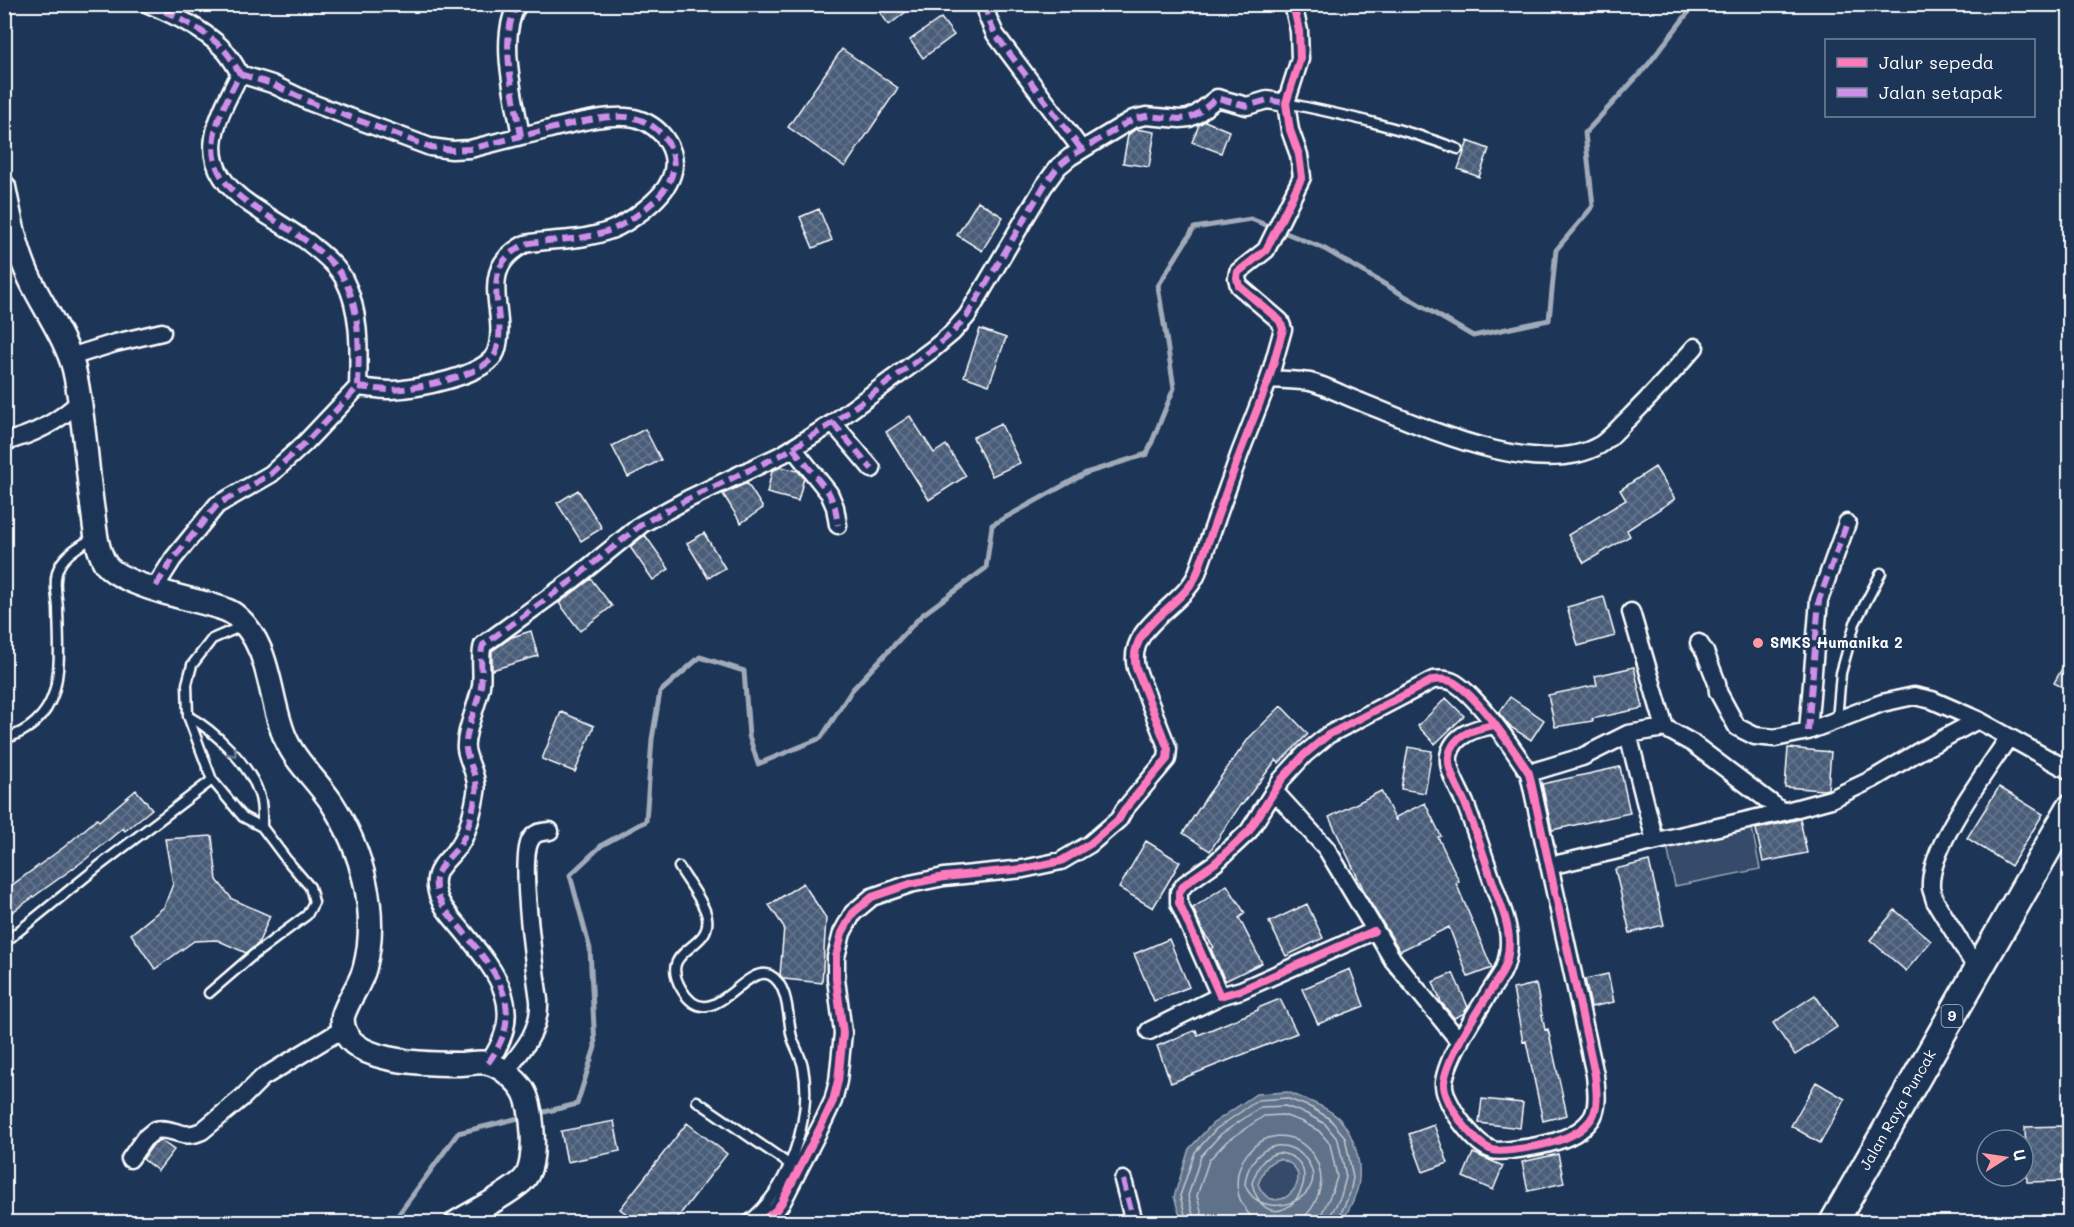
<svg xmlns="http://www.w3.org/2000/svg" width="2074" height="1227" font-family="Mali,sans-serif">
  <defs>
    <pattern id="building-cross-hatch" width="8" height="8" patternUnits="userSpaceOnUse" patternTransform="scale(1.5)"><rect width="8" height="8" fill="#4a5d79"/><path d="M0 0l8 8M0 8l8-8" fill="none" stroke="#65758d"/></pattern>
  </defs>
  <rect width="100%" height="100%" fill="#1d3557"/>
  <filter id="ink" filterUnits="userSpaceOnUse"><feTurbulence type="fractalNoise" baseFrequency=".0167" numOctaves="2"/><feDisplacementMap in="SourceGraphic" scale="12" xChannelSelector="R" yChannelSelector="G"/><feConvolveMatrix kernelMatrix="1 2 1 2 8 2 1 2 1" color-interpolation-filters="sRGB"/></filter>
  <g filter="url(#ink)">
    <path fill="#364b69" stroke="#9aa5b4" stroke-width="1.5" d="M1751,823l9,46 -85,17 -9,-45z
      M1279,1159c46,11 -3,68 -21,25 5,-12 8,-22 21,-25z"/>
    <path fill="#617289" stroke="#a0aab8" stroke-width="1.5" fill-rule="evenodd" d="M1288,1092c15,7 30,11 43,20 20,13 30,44 28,67 -1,15 -10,30 -17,43h-160l-8,-25 15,-48 23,-25 44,-30zM1279,1159c46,11 -4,68 -21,25 5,-12 8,-22 21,-25z"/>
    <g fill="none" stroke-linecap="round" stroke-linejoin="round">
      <path stroke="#c0c7d0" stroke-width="1.5" d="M1276,1146c12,-1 21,3 29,12 32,39 -44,69 -60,27 1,-18 13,-36 31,-39z
        M1278,1153c51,5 16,74 -13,54 -8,-6 -11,-15 -13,-24 5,-14 10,-27 26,-30z
        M1187,1222l-7,-26 15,-44 21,-23 42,-29 28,-2 24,9 19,11 16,19 8,41 -3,15 -13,29
        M1195,1222l-7,-26 13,-40 20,-22 40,-27 24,-1 22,8 18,10 13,16 8,37 -5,19 -11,20v6
        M1204,1222l-7,-26 12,-36 18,-19 37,-25 19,-1 20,7 16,9 11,13 7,33 -5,15 -10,21 -2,9
        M1257,1222c-53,-45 12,-117 53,-71 7,8 11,19 11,30 -2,17 -9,32 -24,41"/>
      <path stroke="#a0aab8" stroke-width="5" d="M536,1114l41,-10 18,-57 -5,-98 -20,-74 32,-30 44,-24 6,-82 8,-47 40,-35 44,14 5,65 9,28 63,-26 31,-48 70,-75 64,-47 6,-43 94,-52 61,-19 27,-66 -16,-102 36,-58 57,-9 72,29 150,88 76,-16 7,-70 37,-44 -8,-73 62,-67 44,-57 -1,-5
        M393,1222l65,-89 69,-17"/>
    </g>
    <path fill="url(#building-cross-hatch)" stroke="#fff" stroke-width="1.5" d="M874,4h42l-27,21z
      M941,18l13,17 -31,23 -13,-18z
      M842,49l56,39 -53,79 -57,-40z
      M1205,121l24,10 -8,22 -29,-11 7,-17z
      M1136,129l19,3 -6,35 -26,-4 5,-28z
      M1468,141l21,8 -10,28 -21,-8z
      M978,201l25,16 -21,34 -25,-16z
      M819,209l13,31 -19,8 -13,-31z
      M980,329l26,9 -17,47 -25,-9z
      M910,416l24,37 12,-8 20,31 -37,24 -43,-68z
      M1001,424l19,39 -28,13 -19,-39z
      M645,429l16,31 -33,17 -16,-31z
      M781,467l17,4 6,7 -6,23 -31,-8 5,-22z
      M1655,467l20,32 -48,31 3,6 -46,27 -16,-28 58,-35 -6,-10z
      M747,483l16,25 -22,15 -18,-29z
      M578,490l24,38 -21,13 -24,-38z
      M704,533l21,35 -17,10 -21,-35z
      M645,535l24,34 -16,11 -23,-33z
      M591,579l21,27 -32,25 -21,-28z
      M1604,597l11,39 -37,10 -11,-39z
      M531,631l7,25 -46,14v-19l20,-14z
      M2070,654v37l-16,-8z
      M1634,667l9,41 -51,11 1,2 -38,6 -7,-32 49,-10 -2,-9z
      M1510,697l34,23 -13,20 -22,-14 -10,-13z
      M1446,698l18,18 -29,28 -17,-18z
      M1281,706l27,28 -29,29 -3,-3 -34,45 -1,-1 -31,47 -27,-18 24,-37 42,-58z
      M561,712l33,14 -19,46 -33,-13z
      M1408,747l24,4 -7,42 -24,-4z
      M1788,748l43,4 -3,37 -5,1 -38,-3z
      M1620,767l10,46 -78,17 -10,-46z
      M1999,787l44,27 -32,52 -44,-28z
      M136,790l16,19 -27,22 -2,-3 -37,31 -82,59v-27l60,-44 33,-28 2,2z
      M1381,791l15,30v-4l29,-14 16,33 -3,1 21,44 -3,2 36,85 -24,9 -19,-50 -49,24 -32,-52 -39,-82z
      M1800,819l7,34 -44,9 -7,-33z
      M212,836l5,44 15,19 38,17 -12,28 -12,9 -29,-13 -23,1 -39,28 -24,-35 33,-27 9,-23 -8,-45z
      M1146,841l34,21 -27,46 -34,-20z
      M1649,861l15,64 -34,8 -15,-64z
      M803,883l23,35 -4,65 -38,-4 -4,-4 4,-48 -15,-22z
      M1227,885l18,28 -6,5 23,45 -37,18 -14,-32 3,-2 -11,-15 -10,-24z
      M1307,904l16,34 -37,18 -17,-34z
      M1895,910l36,31 -25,30 -36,-31z
      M1169,939l20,48 -35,14 -20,-47z
      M1350,969l14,37 -46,18 -16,-35z
      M1453,973l15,34 -5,7 -9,4 -13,-16 -8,-20z
      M1608,974l6,28 -23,5 -6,-28z
      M1536,984l9,46 3,-1 19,86 -24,6 -17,-80 -3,1 -10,-53z
      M1815,995l22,32 -42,28 -22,-32z
      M1280,999l17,34 -126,50 -14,-37 39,-16 2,5 60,-25v-2z
      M1816,1082l29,17 -25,44 -29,-17z
      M1482,1099l41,4 -3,25 -41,-5z
      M614,1121l6,30 -53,11 -6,-31z
      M687,1123l40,31 -53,68h-36l-18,-13z
      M1434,1125l14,38 -25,9 -14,-38z
      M2063,1126l2,55 -38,1 -2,-55z
      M160,1140l14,10 -16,21 -15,-12 9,-13z
      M1473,1153l30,13 -10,24 -30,-13z
      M1558,1154l6,29 -36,8 -6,-29z"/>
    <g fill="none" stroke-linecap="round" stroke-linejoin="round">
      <defs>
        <path id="service" d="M1286,103c59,12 116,25 172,46
          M188,716c26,14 62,49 71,78 4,11 3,22 3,33
          M1837,720l4,-47 14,-50 26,-50
          M4,739c64,-19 55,-77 54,-131 -1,-13 -5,-28 1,-41 6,-13 22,-22 34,-29
          M679,867c7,12 27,38 28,51 5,33 -51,29 -25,72 29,48 62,-27 88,-15 18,9 18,41 21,58 2,12 10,22 12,34 10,52 -15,124 -57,155
          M4,943l95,-77 113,-86
          M209,993l43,-37 55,-41 7,-13 -4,-15 -24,-28 -24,-32 -19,-10 -31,-37 -24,-64 -1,-32 5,-19 20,-26 30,-13
          M697,1101l92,63"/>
        <path id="minor" d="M148,4c25,11 54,24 73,43 8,7 14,18 19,27 -27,52 -48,91 11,131 19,13 39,24 58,38 12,10 27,21 35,36 17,32 15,73 14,108l-53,56 -34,31 -54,31 -44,54 -19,30
          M985,4l3,14 7,16 86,115
          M240,74l32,10 40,19 118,44 22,3 18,-1 51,-13
          M70,357l45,-14 47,-11
          M1269,379c14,1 28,1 41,3 17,4 34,14 51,20 60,24 177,79 239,43 11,-7 20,-19 30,-28 22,-22 44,-46 65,-70
          M358,387c11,1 22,3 33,3 24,-1 96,-14 105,-38 14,-40 -23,-81 29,-108 30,-6 55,-2 86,-14 18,-7 51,-31 59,-50 12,-26 -7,-53 -32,-61 -28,-9 -87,11 -117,17 -6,-37 -24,-99 -3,-132
          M833,423l39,46
          M4,442c29,-7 54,-20 75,-40
          M793,448l36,45 6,14 3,18
          M1631,612l34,116
          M1699,643l6,9 12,31 1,9 19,35 18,9 20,2 33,-7 74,-28 32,-7 18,4 46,20
          M1808,731l11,-131 28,-77
          M1628,734l27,107
          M1529,773l53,-16 46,-23 37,-6 27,15 91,69
          M1274,791l52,57 67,112 67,82
          M1549,866l234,-54 48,-13 42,-20 45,-27 60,-32 92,51
          M1374,931l-133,59 -21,6 -41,-93v-11l6,-8 30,-21 34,-32 33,-52 23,-25 23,-19 105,-55c8,-1 15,-1 22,3 25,16 57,64 74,90l66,302c1,12 4,29 -2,41 -14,25 -57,31 -82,34 -6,0 -13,2 -18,0 -19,-5 -51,-49 -49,-68 4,-30 41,-82 58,-109 5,-10 7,-20 7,-31 0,-18 -8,-36 -14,-53 -10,-29 -19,-58 -30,-86 -6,-14 -18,-32 -16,-47 4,-22 27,-28 46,-31
          M1978,971l-43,-70c-1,-4 -3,-9 -4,-13 -3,-41 56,-117 78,-151
          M1149,1031l71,-35
          M488,1063c40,-54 9,-90 -26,-133 -9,-11 -22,-24 -25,-38 -7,-25 15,-33 25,-51 6,-10 12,-35 14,-48 3,-15 -8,-30 -10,-44 -2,-16 12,-45 15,-63 2,-12 -2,-31 2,-41l91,-66 68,-55 46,-25 95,-45 50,-31 100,-74 19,-16 15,-17 77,-130 14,-19 12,-10 63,-38 13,-3 34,3 9,-1 8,-4 20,-16 30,8 20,-6 19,3
          M505,1072c18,-22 36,-42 34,-72 -4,-28 -20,-139 -9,-159 4,-9 11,-9 20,-10
          M130,1159l14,-20 11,-9c19,-4 26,11 47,1l41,-34 19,-19 81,-49
          M1123,1180l11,42
          M761,1222l15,-12 6,-8 42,-82 9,-19 5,-20 5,-48 -7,-54v-22l6,-24 11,-20 19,-16 38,-13 34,-7 79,-8 38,-8 29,-17 29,-25 5,-9 43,-51 1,-10 -32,-81c-10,-41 44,-60 60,-92l44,-123 29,-74 14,-50 -3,-8 -41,-35 -2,-8 1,-6 28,-22 36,-73 -3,-22 -9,-25 -4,-27 14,-44 -1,-28 -6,-27"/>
        <path id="secondary" d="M4,187c6,31 13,66 27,94 13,27 36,60 43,88 10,45 12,91 18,136 3,19 3,41 13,58 12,20 79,35 103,41 9,3 20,5 27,11 36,29 33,80 49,120 10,26 33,45 48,68 30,47 47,108 33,164 -4,17 -17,32 -22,49 -6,48 85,48 117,48 8,0 19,-3 27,-1 12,2 29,16 36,27 10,16 15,72 2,88 -10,13 -52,34 -68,44"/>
        <path id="trunk" d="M1834,1222l236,-413"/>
      </defs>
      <use href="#service" stroke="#fff" stroke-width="13"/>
      <use href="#minor" stroke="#fff" stroke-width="21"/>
      <use href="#secondary" stroke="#fff" stroke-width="27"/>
      <use href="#trunk" stroke="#fff" stroke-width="32"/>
      <use href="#service" stroke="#1d3557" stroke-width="8"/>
      <use href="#minor" stroke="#1d3557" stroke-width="16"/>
      <use href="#secondary" stroke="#1d3557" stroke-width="22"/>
      <use href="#trunk" stroke="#1d3557" stroke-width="27"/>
      <path stroke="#ce8fe9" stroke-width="6" stroke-dasharray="12 6" stroke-linecap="butt" d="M148,4c25,11 54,24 73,43 8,7 14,18 19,27 -27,52 -48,91 11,131 19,13 39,24 58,38 12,10 27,21 35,36 17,32 15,73 14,108l-53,56 -34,31 -54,31 -44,54 -19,30
        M985,4l3,14 7,16 86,115
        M240,74l32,10 40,19 118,44 22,3 18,-1 51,-13
        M358,387c11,1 22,3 33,3 24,-1 96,-14 105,-38 14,-40 -23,-81 29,-108 30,-6 55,-2 86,-14 18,-7 51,-31 59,-50 12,-26 -7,-53 -32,-61 -28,-9 -87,11 -117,17 -6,-37 -24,-99 -3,-132
        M833,423l39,46
        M793,448l36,45 6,14 3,18
        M1808,731l11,-131 28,-77
        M488,1063c40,-54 9,-90 -26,-133 -9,-11 -22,-24 -25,-38 -7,-25 15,-33 25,-51 6,-10 12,-35 14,-48 3,-15 -8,-30 -10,-44 -2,-16 12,-45 15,-63 2,-12 -2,-31 2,-41l91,-66 68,-55 46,-25 95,-45 50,-31 100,-74 19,-16 15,-17 77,-130 14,-19 12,-10 63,-38 13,-3 34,3 9,-1 8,-4 20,-16 30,8 20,-6 19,3
        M1123,1180l11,42"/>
      <defs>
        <path id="cycleway" d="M1374,931l-133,59 -21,6 -41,-93v-11l6,-8 30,-21 34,-32 33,-52 23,-25 23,-19 105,-55c8,-1 15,-1 22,3 25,16 57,64 74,90l66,302c1,12 4,29 -2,41 -14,25 -57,31 -82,34 -6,0 -13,2 -18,0 -19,-5 -51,-49 -49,-68 4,-30 41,-82 58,-109 5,-10 7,-20 7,-31 0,-18 -8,-36 -14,-53 -10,-29 -19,-58 -30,-86 -6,-14 -18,-32 -16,-47 4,-22 27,-28 46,-31
          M761,1222l15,-12 6,-8 42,-82 9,-19 5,-20 5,-48 -7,-54v-22l6,-24 11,-20 19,-16 38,-13 34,-7 79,-8 38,-8 29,-17 29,-25 5,-9 43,-51 1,-10 -32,-81c-10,-41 44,-60 60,-92l44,-123 29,-74 14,-50 -3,-8 -41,-35 -2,-8 1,-6 28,-22 36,-73 -3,-22 -9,-25 -4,-27 14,-44 -1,-28 -6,-27"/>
      </defs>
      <use href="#cycleway" stroke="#1d3557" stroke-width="11"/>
      <use href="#cycleway" stroke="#fd7abc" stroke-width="8"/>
    </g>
    <defs><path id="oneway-chevron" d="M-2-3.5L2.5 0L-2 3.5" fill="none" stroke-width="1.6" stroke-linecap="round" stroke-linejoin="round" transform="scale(1.5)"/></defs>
    <use stroke="#6c7c92" href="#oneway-chevron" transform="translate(233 753) rotate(52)"/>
  </g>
  <circle fill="#ff9aa2" stroke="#1d3557" stroke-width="2" cx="1758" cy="643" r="6"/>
  <g text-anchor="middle" stroke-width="4.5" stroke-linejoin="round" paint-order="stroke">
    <rect fill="#1d3557" stroke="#bbc2cd" stroke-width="1.5" x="1941.5" y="1005" width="21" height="22" rx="4.5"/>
    <g font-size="14" font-weight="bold" fill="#fff">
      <text x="1952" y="1021">9</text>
    </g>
    <g font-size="15" font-weight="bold" fill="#fff" stroke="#1d3557" text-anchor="start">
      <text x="1770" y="648">SMKS Humanika 2</text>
    </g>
    <g font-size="15" fill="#fff" stroke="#1d3557">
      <text transform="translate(1898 1110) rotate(-60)" y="5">Jalan Raya Puncak</text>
    </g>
  </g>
  <rect width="2074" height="1227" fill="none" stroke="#1d3557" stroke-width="24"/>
  <rect x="12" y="12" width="2050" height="1203" fill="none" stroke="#fff" stroke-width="2" filter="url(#ink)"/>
  <rect x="1825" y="39" width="210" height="78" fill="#1d3557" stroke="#77869a" stroke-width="1.5"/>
  <rect x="1837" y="58" width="30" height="9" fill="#fd7abc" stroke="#77869a" stroke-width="1.5"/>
  <text x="1879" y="69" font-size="18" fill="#ffffff">Jalur sepeda</text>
  <rect x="1837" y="88" width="30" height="9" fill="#ce8fe9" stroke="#77869a" stroke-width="1.5"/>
  <text x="1879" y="99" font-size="18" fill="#ffffff">Jalan setapak</text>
  <g transform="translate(2005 1158) rotate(78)"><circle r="28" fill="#1d3557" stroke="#77869a" stroke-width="1.5"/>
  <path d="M0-4.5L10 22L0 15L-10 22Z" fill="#ff9aa2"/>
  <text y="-9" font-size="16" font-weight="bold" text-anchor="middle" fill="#ffffff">U</text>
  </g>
</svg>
